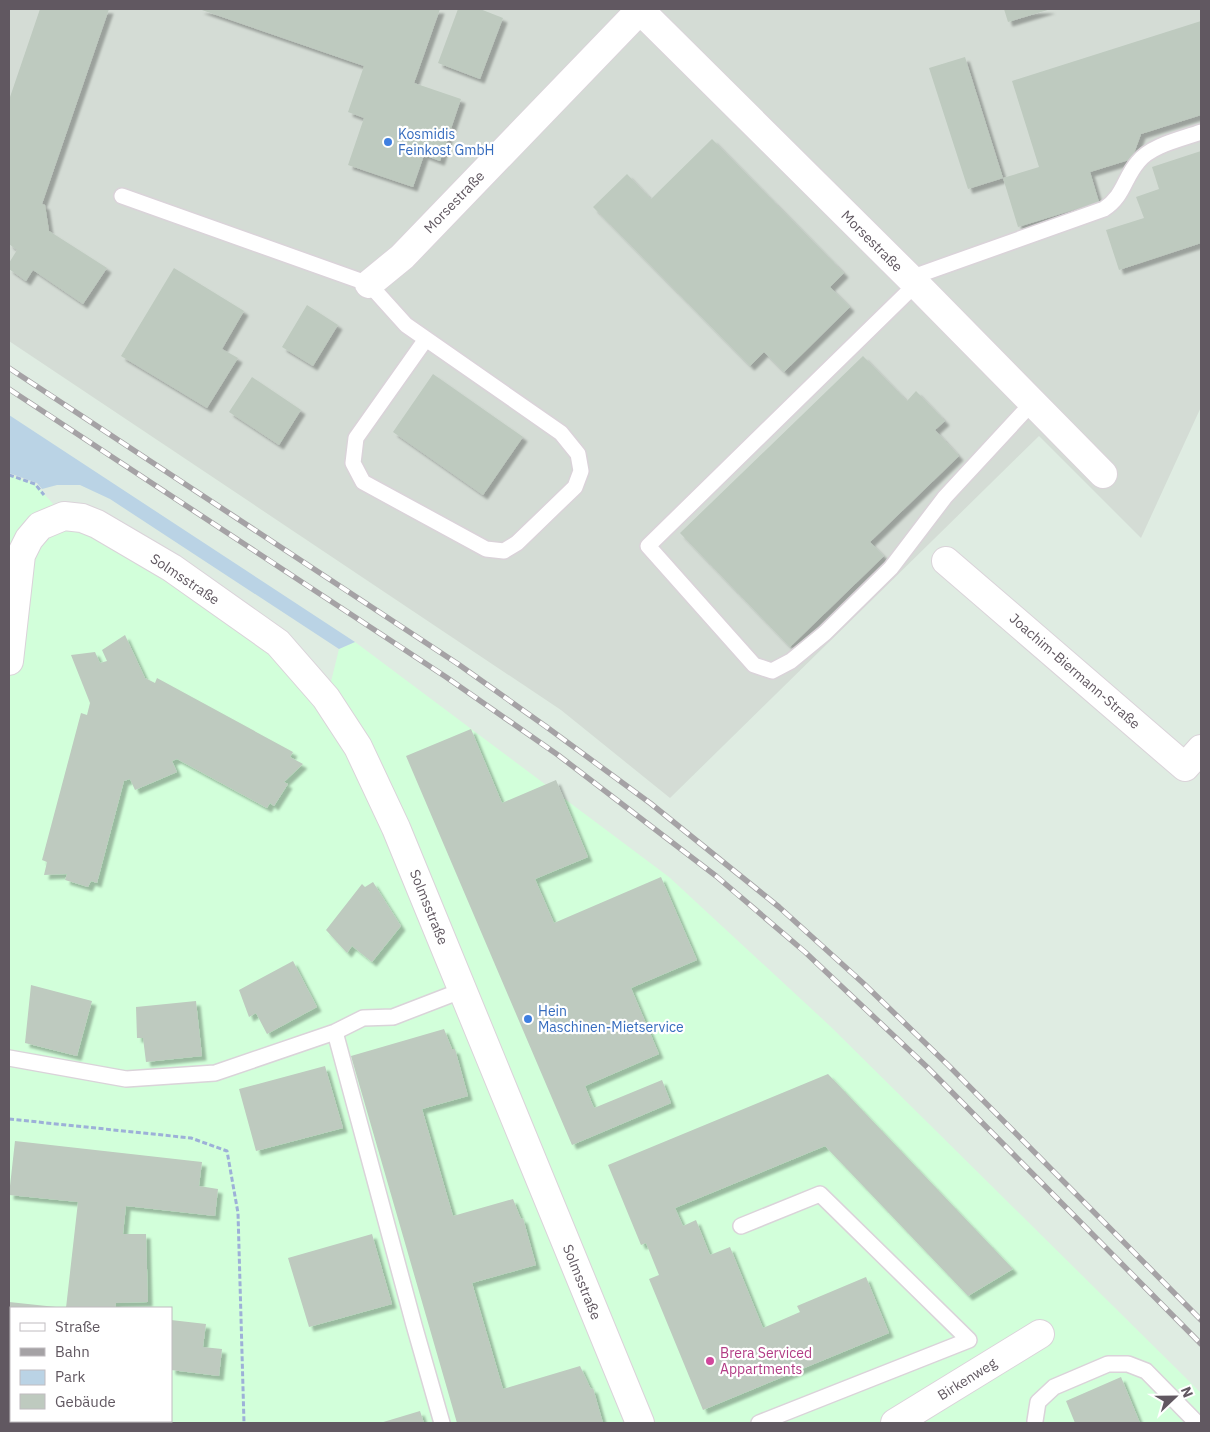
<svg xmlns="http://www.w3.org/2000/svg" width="1210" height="1432" font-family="'IBM Plex Sans',sans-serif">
  <defs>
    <filter id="shadow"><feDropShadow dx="4.5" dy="4.5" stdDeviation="1" flood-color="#0004"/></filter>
  </defs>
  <rect width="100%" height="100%" fill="#dfece2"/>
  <path fill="#d2ffda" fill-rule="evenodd" d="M9,475l26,9 29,32 108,52 155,130 12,-49 16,-7 314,235 161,149 371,367v30h-1192zM11,1308h160v113h-160z"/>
  <path fill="#d4dcd5" d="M9,9h1192v398l-60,131 -102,-102 -369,362 -109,-88 -552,-369z"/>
  <path fill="#bad3e5" d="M9,415l346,227 -16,7 -229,-150 -30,-14h-23l-15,4 -5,-6 -28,-10z"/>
  <path fill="#becabf" filter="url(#shadow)" d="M40,9h69l-67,195 3,1 4,26 58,37 -24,36 -50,-34 -7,11 -17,-12v-6l8,-13 -8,-6v-144z
    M199,9h241l-26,74 47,16 -21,62 -16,-6 -11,32 -65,-22 16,-47 -16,-6 16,-46z
    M458,9h22l23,9 -23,61 -42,-16z
    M1004,9h47l-43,13z
    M1201,21v94l-60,19 -9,25 -42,13 9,30 -81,25 -15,-49 36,-11 -27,-86z
    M965,57l38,121 -35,11 -39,-121z
    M712,139l132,134 -14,14 20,20 -66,65 -20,-20 -14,14 -157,-159 34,-33 24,25z
    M1201,151v92l-82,27 -13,-40 38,-12 -8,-21 23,-8 -7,-22z
    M174,268l70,43 -22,38 16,9 -31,50 -86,-52z
    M307,305l31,20 -25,41 -31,-19z
    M863,356l44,45 9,-10 29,30 -10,9 24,26 -89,86 14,14 -94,91 -110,-114z
    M433,374l90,63 -40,58 -90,-63z
    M252,377l49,33 -22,35 -50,-33z
    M125,635l20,43 10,5 2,-5 136,74 -3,5 13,7 -19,18 4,2 -14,22 -4,-3 -3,5 -90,-49 -5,2 5,11 -42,18 -5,-11 -6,2 -27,102 -6,-2 -3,6 -23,-7 2,-6 -23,1 3,-13 -5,-2 39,-147 6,2 3,-12 -19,-48 24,-3 5,11 7,-2 -5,-11z
    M471,729l31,74 54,-23 32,77 -53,22 19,44 107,-46 36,83 -66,28 28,66 -74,32 9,22 68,-28 9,23 -99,42 -166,-389z
    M373,882l28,44 -29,36 -20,-16 -5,7 -21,-23 36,-46 3,3z
    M293,961l24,46 -50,27 -11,-21 -7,4 -10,-27z
    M31,985l61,16 -15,55 -52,-13z
    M196,1001l6,55 -56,6 -3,-24h-6l-1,-31z
    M444,1029l8,20h3l13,47 -46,13 31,107 60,-17 8,20 2,-1 13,47 -64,18 31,106 77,-23 11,23 2,-1 10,35h-146l-106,-367z
    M325,1066l18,62 -87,23 -17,-62z
    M828,1074l185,195 -45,27 -143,-150 -150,62 8,18 13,-6 14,35 20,-8 33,81 37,-16 -3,-6 69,-29 23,56 -186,77 -54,-131 10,-4 -13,-32 -5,2 -33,-80z
    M15,1141l187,21 -3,24 19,3 -3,27 -89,-10 -3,28h23l2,68 -32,1 -1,5h-49l12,-106 -69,-7z
    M372,1234l20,70 -83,23 -21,-69z
    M9,1302l47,5v1h-45v44h-2z
    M171,1320l35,4 -3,23 19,2 -3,27 -48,-6z
    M1121,1377l19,46h-65l-9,-22z
    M420,1411l4,12h-44z
    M72,1421h76v2h-76z"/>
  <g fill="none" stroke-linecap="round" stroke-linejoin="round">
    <defs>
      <path id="lane" d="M122,196l247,88 37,41 155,108 17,21 3,17 -6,16 -58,56 -13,8 -18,-2 -123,-67 -10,-19 3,-25 70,-99
        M910,278l194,-69c20,-13 20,-31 34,-47 13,-17 44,-23 63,-30
        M916,284l-268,262 106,119 18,6 19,-10 34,-28 66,-65 54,-71 87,-94
        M335,1032l79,293 28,98
        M9,1058l117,21 89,-6 120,-41 28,-14 30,-1 70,-27
        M741,1226l79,-32 149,146 -210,83
        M1035,1423v-2l3,-19 16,-15 54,-23h20l18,7 51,52"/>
      <path id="street" d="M639,9l277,275 187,190
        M369,284l33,-27 239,-248
        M946,561l239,206 16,-18
        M9,661l12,-106 8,-16 11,-13 24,-10 18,2 15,6 75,44 106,75 48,55 32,49 38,81 244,595
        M895,1423l145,-89"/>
    </defs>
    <use href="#lane" stroke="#dad3d9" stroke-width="18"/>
    <use href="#street" stroke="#dad3d9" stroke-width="30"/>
    <path stroke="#9db0d8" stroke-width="3" stroke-dasharray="5 2.5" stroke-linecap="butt" d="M9,475l26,9 9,11
      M9,1119l182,19 36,13 11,62 6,210"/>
    <use href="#lane" stroke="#fff" stroke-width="15"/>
    <use href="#street" stroke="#fff" stroke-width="28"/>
    <defs>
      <path id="rail" d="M9,368l449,296 90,64 102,75 129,104 84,76 85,82 253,255
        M9,389l437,288 112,78 158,121 89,76 122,115 274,277"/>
    </defs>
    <use href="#rail" stroke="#a5a2a5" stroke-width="5.5"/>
    <use href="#rail" stroke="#fff" stroke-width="4" stroke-dasharray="11" stroke-linecap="butt"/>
  </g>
  <g fill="#3f7fe0" stroke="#fff" stroke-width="2">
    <circle cx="388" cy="142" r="5"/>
    <circle cx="528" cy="1019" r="5"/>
  </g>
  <circle fill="#d1479c" stroke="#fff" stroke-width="2" cx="710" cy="1361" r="5"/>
  <g text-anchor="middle" stroke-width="4.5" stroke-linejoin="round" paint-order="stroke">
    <g font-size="14" fill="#366cbe" stroke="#fff" text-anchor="start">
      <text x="398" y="139">Kosmidis<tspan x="398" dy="16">Feinkost GmbH</tspan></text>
      <text x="538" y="1016">Hein<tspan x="538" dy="16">Maschinen-Mietservice</tspan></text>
    </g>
    <g font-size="14" fill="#615861" stroke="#fff">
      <text transform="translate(454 202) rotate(-46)" y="5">Morsestraße</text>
      <text transform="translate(872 241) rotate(45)" y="5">Morsestraße</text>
      <text transform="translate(185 579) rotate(34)" y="5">Solmsstraße</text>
      <text transform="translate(1075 671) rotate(41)" y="5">Joachim-Biermann-Straße</text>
      <text transform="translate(429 907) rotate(68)" y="5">Solmsstraße</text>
      <text transform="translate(582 1282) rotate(68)" y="5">Solmsstraße</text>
      <text transform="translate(967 1379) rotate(-32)" y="5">Birkenweg</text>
    </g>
    <g font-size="14" fill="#b23c85" stroke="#fff" text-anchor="start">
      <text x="720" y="1358">Brera Serviced<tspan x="720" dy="16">Appartments</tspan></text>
    </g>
  </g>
  <rect width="1210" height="1432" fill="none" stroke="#615861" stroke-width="20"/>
  <rect x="10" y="1307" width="162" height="115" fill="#ffffff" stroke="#c0bcc0"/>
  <rect x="20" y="1323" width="25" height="8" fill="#ffffff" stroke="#c0bcc0"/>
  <text x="55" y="1332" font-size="15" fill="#615861">Straße</text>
  <rect x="20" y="1348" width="25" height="8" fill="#a5a2a5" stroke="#c0bcc0"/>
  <text x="55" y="1357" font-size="15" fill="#615861">Bahn</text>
  <rect x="20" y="1370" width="25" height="15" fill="#bad3e5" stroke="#c0bcc0"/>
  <text x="55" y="1382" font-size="15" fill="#615861">Park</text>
  <rect x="20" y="1394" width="25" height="15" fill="#becabf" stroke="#c0bcc0"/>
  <text x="55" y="1407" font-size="15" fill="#615861">Gebäude</text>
  <g transform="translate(1175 1397) rotate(68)" stroke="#ffffff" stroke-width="4" paint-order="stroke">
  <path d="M0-4L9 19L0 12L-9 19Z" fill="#615861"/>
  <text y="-8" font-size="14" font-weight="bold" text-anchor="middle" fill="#615861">N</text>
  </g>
</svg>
